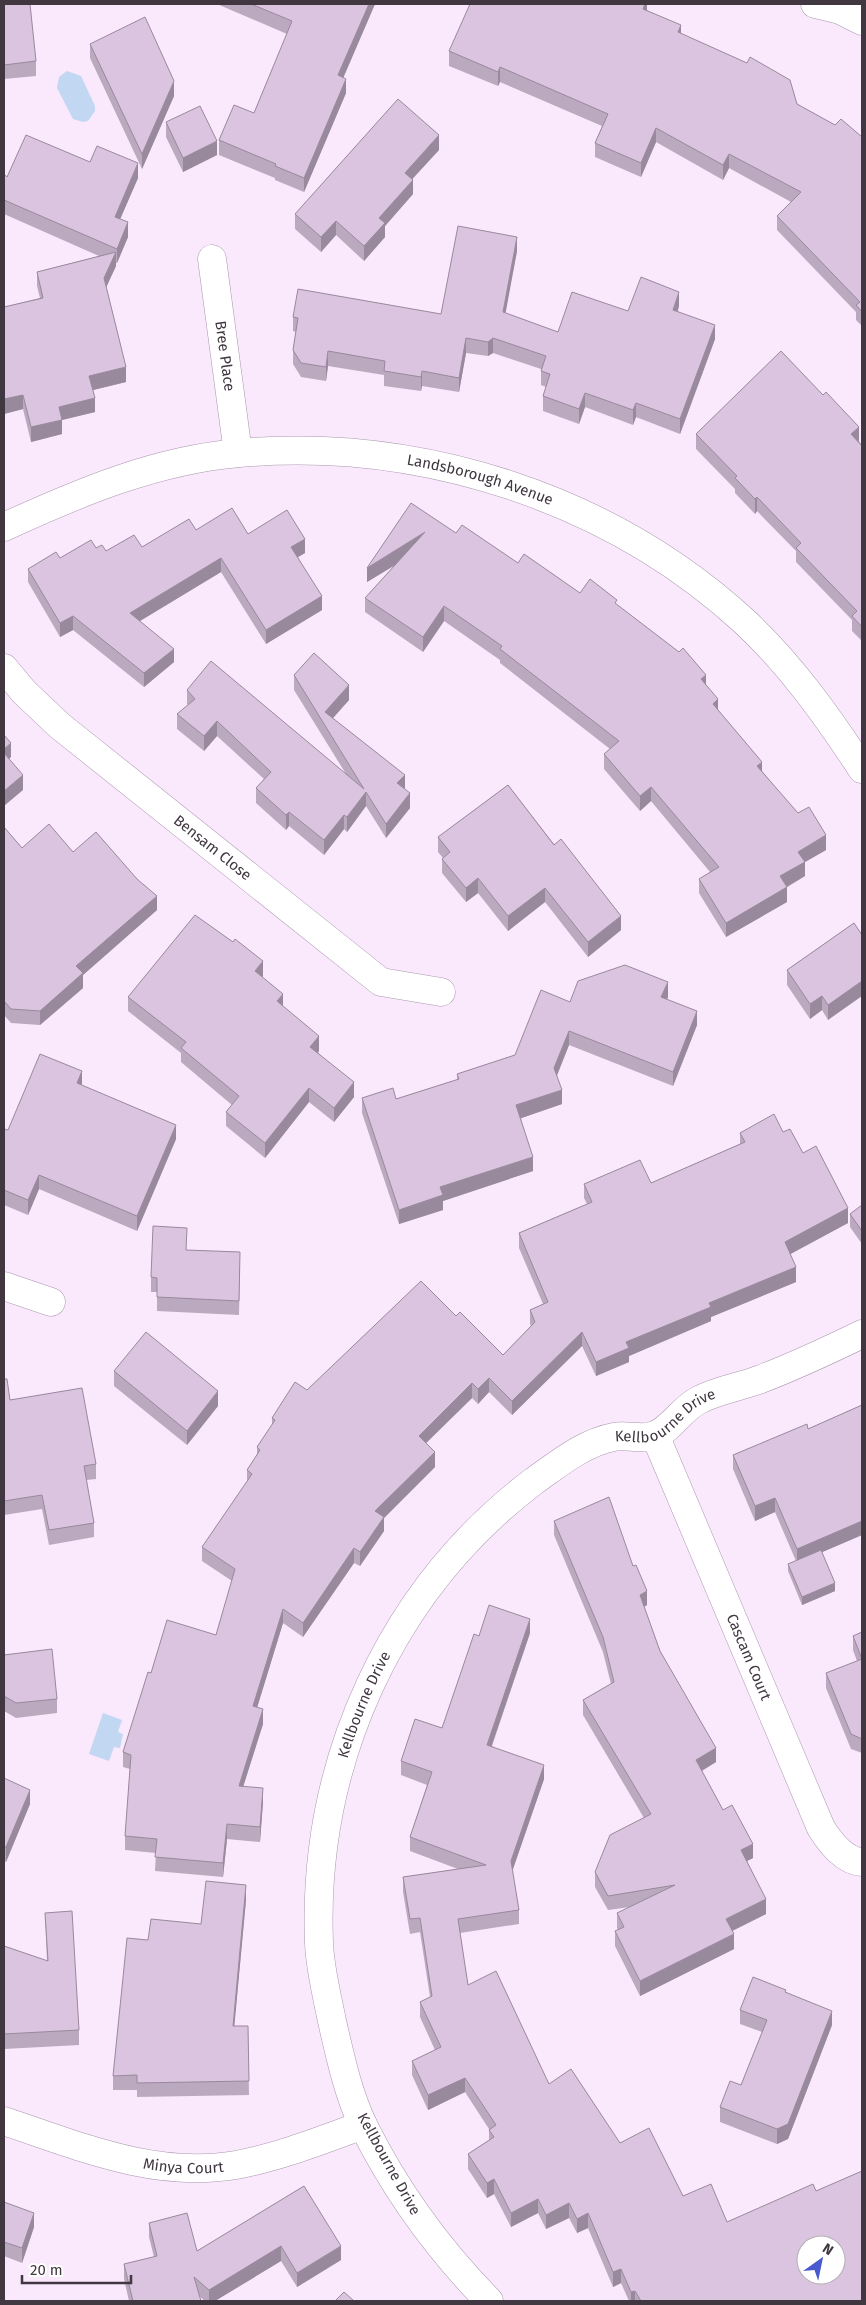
<svg xmlns="http://www.w3.org/2000/svg" width="866" height="2305" font-family="'Fira Sans',sans-serif">
  <rect width="100%" height="100%" fill="#fae8fd"/>
  <path fill="#c1d7f2" d="M67,71l14,5 14,30v5l-7,10 -5,1 -10,-3 -16,-31 2,-11z
    M103,1713l19,7 -4,12 5,2 -3,14 -6,-1 -5,14 -20,-7z"/>
  <g fill="none" stroke-linecap="round" stroke-linejoin="round">
    <defs>
      <g id="minor">
        <path d="M815,4l25,6 22,11"/>
        <path id="s1" d="M212,259l26,194"/>
        <path id="s2" d="M4,527c74,-34 152,-67 235,-74 182,-16 371,45 506,169 46,43 83,95 117,147"/>
        <path id="s3" d="M4,668l20,24 36,34 321,256 60,10"/>
        <path d="M4,1286l47,16"/>
        <path id="s4" d="M655,1435l166,393c9,14 23,33 41,34"/>
        <path id="s5" d="M4,2121c75,25 151,58 232,44 43,-8 86,-25 127,-40"/>
        <path id="s6" d="M489,2301c-50,-51 -93,-110 -125,-174 -16,-33 -24,-71 -32,-106 -5,-25 -12,-52 -13,-78 -7,-180 71,-353 215,-462 24,-17 51,-39 80,-44 12,-3 26,3 39,-1 18,-6 29,-28 46,-36 19,-10 41,-13 62,-21 34,-13 68,-29 101,-45"/>
      </g>
    </defs>
    <use href="#minor" stroke="#ab97af" stroke-width="29"/>
    <use href="#minor" stroke="#fff" stroke-width="28"/>
  </g>
  <path fill="#bba9c0" d="M4,4l32,57v15l-32,3z
    M217,4h158l-32,74 3,15 -42,99 -29,-12v-2l-56,-23v-15l35,-27 33,-79z
    M647,4v6l34,24 116,70 38,21 27,12v189l-6,-6v-8l-79,-82v-14l14,-14 -62,-34 -6,12 -67,-38 -15,35 -46,-20v-14l7,-17 -102,-44 -2,4 -49,-20v-15z
    M90,44l84,52 -32,73 -52,-111z
    M166,122l51,33 -34,17 -17,-35z
    M439,150l-27,29 1,15 -28,32v11l-21,24 -28,-26 -15,17 -26,-23v-15z
    M90,162l48,16 -18,41 8,18 -11,26h-1v3l-10,21 20,95 -33,8 2,22 -33,8v14l-31,8 -8,-33 -19,5v-107l36,-9 -3,-12v-14l62,-16 -95,-42v-40l3,3z
    M517,251l-12,62 53,19 70,-21 51,-5 -1,5 37,28 -35,95 -44,-17 -3,8 -48,-18 -6,17 -36,-13v-15l3,-9 -5,-2v-16l-48,-16 -5,3 -22,-3 -7,39 -37,-6 -1,5 -37,-5v-11l-56,-9 -2,15 -25,-4 -8,-13v-14l3,-18 -3,-1v-14l148,-3z
    M696,434l163,7 3,5v195l-10,-10v-11l-56,-58v-11l-39,-40 -2,3 -20,-21v-4l-39,-40z
    M196,530l52,4 57,19 -7,4 24,53 -56,34 -45,-72 -81,49 34,41 -30,25 -71,-57 -13,7 -32,-55v-13l32,-11 36,-10 10,3 36,-4z
    M456,533l124,60 37,12 89,80 12,25 44,61 64,79 -21,12v14l-18,11v15l-61,35 -27,-44v-14l11,-7 -59,-71 -11,10 -36,-42v-15l6,-5 -110,-86v-3l-56,-39 -21,31 -58,-40v-14l30,-33 -28,17v-14z
    M294,675l55,25 -16,18 72,71 5,19 -24,30 -20,-32 -19,26 -3,-3 -20,26 -35,-29 -3,4 -30,-27v-15l8,-9 -47,-43 -13,15 -27,-22v-15l11,-9 -1,-1v-14l159,84 -52,-84z
    M508,785l113,145 -33,27 -43,-55 -37,29 -30,-38 -12,9 -24,-29v-14l1,-1 -5,-6v-15z
    M4,827l18,21 51,4 84,58 -74,65v13l-43,37 -29,-2 -7,-8z
    M854,923l-26,97 -6,-10 -12,9 -23,-34v-15z
    M263,976l-1,1 21,29 36,45 -1,1 36,45 -20,25 -25,-20 -44,56 -39,-32v-14l6,-7 -51,-43v-9l-53,-42v-14z
    M668,997l-1,2 30,26 -24,61 -104,-41 -12,31 5,28 -41,14 12,53 -90,30v9l-44,14 -37,-111v-15l34,1 61,-19v-6l58,-19 55,-53z
    M82,1085l94,54 -39,92 -98,-42 -11,26 -24,-10v-76l4,1z
    M783,1132l20,21 45,70 -58,31 6,28 -85,35v4l-82,35v6l-33,14 -14,-30 -70,69 -23,-23 -11,12 -6,-6 -46,45 9,24 -51,51v13l-24,35 -6,-3 -51,74 -20,-14 -26,84 6,17 -20,62 20,16 -3,40 -33,-3 -4,38 -68,-6 1,-18 -31,-3v-14l5,-67 -7,-2v-15l28,-79 65,-38 16,-54 -30,-20v-14l45,-65v-12l10,-15v-8l15,-22v-7l35,-28 149,-74 47,39 28,-29 -1,-2v-14l13,-6 -24,-56v-15l68,-29 -3,-6v-14l67,-1 89,-39v-11z
    M862,1205v39l-12,-17v-13z
    M186,1250l54,17 -1,48 -82,-4v-19h-6v-15z
    M114,1371l104,35 -31,39 -73,-59z
    M4,1379l6,21 86,64v15l-10,1 8,43v14l-45,8 -7,-36 -38,6z
    M862,1405v130l-40,17 13,39 -33,14 -14,-34v-7l8,-3 -21,-49 -20,9 -22,-52v-14l75,-26z
    M554,1521l93,84 -3,2 16,44 56,111 -14,9 21,39 30,48 -6,3 19,53 -34,17 2,18 -94,47 -25,-50v-15l3,-1 -1,-2v-15l13,-6 -22,3 -13,-23v-15l49,-54 -61,-103v-15l28,-16 -8,-32 -49,-117z
    M862,1632v121l-11,-4 -25,-61v-15l31,-12 -4,-11v-14z
    M530,1633l-38,113 52,33 -32,92 7,39v14l-59,9 8,52 81,99 134,112 179,105h-233l-8,-18 -8,4 -25,-59 -11,5 -8,-15 -23,11 -8,-16 -27,14 -17,-33 -7,4 -19,-29v-15l21,-14v-11l-24,-37 -37,18 -16,-35v-14l23,-11 -15,-33v-15l10,-5 -10,-65 -10,2 -7,-42v-15l55,-8 -48,-18v-14l17,-52 -26,-10v-14l41,-33 37,-92z
    M4,1655l53,44v14l-41,5 -12,-7z
    M4,1778l26,26 -24,58 -2,-1z
    M246,1900l-12,126h14l1,69 -112,2v-7h-24v-14l35,-136 53,-16z
    M45,1913l34,117v15l-75,4v-103l43,15z
    M786,1992l46,33 -44,114 -11,5 -57,-22v-15l21,-22 21,-53 -22,-8v-14z
    M304,2186l37,74 -44,27 -16,-26 -66,40h-10l-6,-5 2,5h-72l-5,-22v-15l30,-7 -5,-20v-14l48,28z
    M4,2202l30,25 -12,36 -18,-7z"/>
  <path fill="#99899c" d="M369,4h6l-37,86v-15z
    M645,4h2v8l-4,-3z
    M681,25v14l-3,-7z
    M500,67v15l-2,4v-14z
    M346,79v14l-42,99v-14z
    M174,81v15l-32,73v-15z
    M656,128v14l-15,35v-14z
    M439,135v15l-34,37v-14z
    M217,141v14l-34,17v-14z
    M729,154v14l-6,12v-15z
    M138,163v15l-23,53v-14z
    M413,180v14l-28,32v11l-21,24v-15l15,-28z
    M336,221v14l-15,17v-15z
    M128,222v15l-11,26v-14z
    M517,237v14l-14,76v-15z
    M116,252v14l-12,26v-14z
    M679,292v14l-6,18v-14z
    M715,325v14l-35,95v-15z
    M466,338v15l-7,39v-14z
    M493,338v15l-5,3v-14z
    M328,351v15l-2,15v-14z
    M126,367v15l-37,9v-15z
    M422,371v15l-1,5v-14z
    M585,393v14l-6,17v-15z
    M23,395v14l-19,5v-15z
    M95,398v14l-33,8v14l-31,8v-15l28,-20z
    M636,403v14l-3,8v-15z
    M859,427v14l-8,8v-15z
    M757,497v14l-2,3v-15z
    M425,532v15l-58,35v-14z
    M305,539v14l-14,8v-14z
    M221,558v14l-91,55v-14z
    M322,596v14l-56,34v-14z
    M444,606v15l-21,31v-15z
    M73,616v14l-13,7v-14z
    M174,649v13l-30,25v-14z
    M706,675v15l-5,-11z
    M349,685v15l-24,27v-15z
    M718,699v14l-5,-9z
    M217,721v15l-13,15v-15z
    M11,743v14l-7,7v-15z
    M762,762v14l-5,-10z
    M23,775v15l-19,16v-15z
    M405,775v14l-8,-6z
    M651,787v14l-11,10v-15z
    M366,792v14l-19,26v-15z
    M410,793v15l-24,30v-14z
    M289,812v14l-3,4v-15z
    M344,815v14l-20,26v-15z
    M826,835v15l-21,12v14l-25,15v-15l18,-24z
    M478,878v15l-12,9v-14z
    M787,887v15l-61,35v-14z
    M545,888v14l-37,29v-15z
    M157,896v14l-74,65v13l-43,37v-14l36,-45z
    M621,916v14l-33,27v-15z
    M263,961v15l-8,9v-14z
    M862,981v15l-34,24v-15z
    M668,982v15l-7,15v-15z
    M283,994v15l-6,-8z
    M822,996v14l-12,9v-15z
    M697,1011v14l-24,61v-14z
    M569,1031v14l-15,37v-14z
    M319,1036v15l-9,10v-14z
    M82,1071v14l-5,-2z
    M354,1082v15l-20,25v-14z
    M309,1088v14l-44,56v-15z
    M562,1090v14l-46,16v-15z
    M176,1125v14l-39,92v-15z
    M533,1157v14l-90,30v9l-44,14v-14l41,-23z
    M39,1175v14l-11,26v-15z
    M848,1208v15l-63,34v-15z
    M796,1267v15l-85,35v4l-82,35v6l-33,14v-14l30,-20 83,-39z
    M582,1332v14l-70,69v-14z
    M489,1378v14l-11,12v-15z
    M472,1383v15l-53,52v-14z
    M218,1391v15l-31,39v-14z
    M435,1452v15l-51,51v13l-24,35v-14l15,-41z
    M775,1498v14l-20,9v-15z
    M862,1521v14l-65,28v-14z
    M354,1548v15l-51,74v-14z
    M835,1583v8l-33,14v-8z
    M647,1591v14l-7,4v-14z
    M283,1609v14l-30,98v-15z
    M530,1619v14l-43,126v-14z
    M263,1709v15l-24,76v-14z
    M716,1748v14l-20,12v-14z
    M544,1765v14l-33,96v-14z
    M263,1788v14l-3,40v-15z
    M30,1790v14l-24,58v-15z
    M227,1824v15l-4,38v-14z
    M753,1844v14l-12,6v-14z
    M246,1885v15l-13,141v-15z
    M766,1899v15l-40,20v-15z
    M734,1934v15l-94,47v-15z
    M832,2011v14l-44,114 -11,5v-15z
    M465,2078v14l-37,18v-15z
    M494,2179v15l-7,4v-15z
    M538,2199v14l-27,14v-14z
    M569,2203v15l-23,11v-14z
    M34,2213v14l-12,36v-15z
    M588,2213v15l-11,5v-14z
    M281,2246v15l-66,40h-6v-11z
    M341,2246v14l-44,27v-14z
    M621,2269v14l-8,4v-15z
    M635,2291v10h-4v-9z"/>
  <path fill="#dac4df" stroke="#99899c" fill-rule="evenodd" d="M4,4h26l6,57 -32,4z
    M251,4h118l-31,71 8,4 -42,99 -29,-12 1,-2 -57,-24 15,-35 20,8 38,-92z
    M470,4h175l-2,5 38,16 -3,7 69,31 3,-6 40,23 7,24 38,21 6,-6 21,18v175l-6,-7 4,-3 -83,-86 24,-24 -72,-38 -6,11 -67,-37 -15,35 -46,-20 13,-29 -108,-47 -2,5 -49,-21z
    M145,17l29,64 -32,73 -52,-110z
    M398,99l41,36 -34,38 8,7 -34,38 6,5 -21,23 -28,-25 -15,16 -26,-23z
    M200,106l17,35 -34,17 -17,-36z
    M26,135l64,27 7,-16 41,17 -23,54 13,5 -11,27 -113,-49v-26l3,3z
    M458,226l59,11 -14,75 55,20 14,-40 56,19 13,-34 38,15 -6,18 42,15 -35,94 -44,-16 -3,7 -48,-17 -6,16 -36,-13 7,-22 -9,-3 5,-15 -53,-18 -5,4 -22,-4 -7,40 -37,-7 -1,6 -37,-6 1,-10 -57,-10 -2,16 -25,-4 -8,-13 5,-32 -5,-1 5,-28 143,25z
    M116,252l-12,26 22,89 -37,9 6,22 -36,9 3,13 -31,7 -8,-32 -19,4v-92l39,-9 -6,-26z
    M781,351l42,44 3,-3 33,35 -8,7 11,12v181l-10,-11 5,-5 -61,-63 5,-5 -44,-46 -2,2 -20,-21 2,-2 -41,-42z
    M411,503l45,30 6,-8 56,38 6,-9 56,39 10,-14 27,21 -2,3 64,49 4,-4 23,27 -5,4 17,20 -5,5 49,58 -5,4 41,47 11,-6 17,28 -28,17 7,10 -25,14 7,11 -61,36 -27,-44 20,-12 -68,-80 -11,9 -36,-42 15,-13 -119,-92 2,-3 -58,-40 -21,31 -58,-39 60,-66 -58,36z
    M232,508l16,26 39,-24 18,29 -14,8 31,49 -56,34 -45,-72 -91,55 44,36 -30,24 -71,-57 -13,7 -32,-54 28,-17 4,6 31,-18 5,8 6,-3 4,6 28,-16 8,12 47,-28 7,11z
    M314,653l35,32 -24,27 80,63 -8,8 13,10 -24,31 -20,-32 -19,25 -3,-2 -20,25 -35,-28 -3,3 -30,-27 15,-16 -54,-51 -13,15 -27,-22 18,-15 -8,-9 24,-29 153,128 -70,-114z
    M4,735l7,8 -7,6z
    M4,753l19,22 -19,16z
    M508,785l46,60 7,-6 60,77 -33,26 -43,-54 -37,28 -30,-38 -12,10 -24,-29 8,-7 -12,-15z
    M49,824l24,28 23,-20 41,47 20,17 -81,70 7,7 -43,38 -29,-2 -7,-8v-174l18,21z
    M195,915l38,27 2,-3 28,22 -8,10 28,23 -6,7 42,35 -9,11 44,35 -20,26 -25,-20 -44,55 -39,-31 13,-16 -58,-48 5,-6 -58,-45z
    M854,923l8,12v46l-34,24 -6,-9 -12,8 -23,-34z
    M625,965l43,17 -7,15 36,14 -24,61 -104,-41 -15,37 8,22 -46,15 17,52 -93,30 3,8 -44,15 -37,-112 31,-10 3,11 63,-20 -2,-5 58,-19 26,-65 29,12 8,-21z
    M40,1054l42,17 -5,12 99,42 -39,91 -98,-41 -11,25 -24,-10v-61l4,1z
    M774,1114l9,18 7,-3 13,24 13,-7 32,62 -63,34 11,25 -87,36 2,4 -85,35 3,6 -33,14 -14,-30 -70,69 -23,-23 -11,11 -6,-6 -53,53 16,16 -60,59 9,6 -24,35 -6,-4 -51,75 -20,-14 -30,97 10,3 -24,77 24,2 -3,39 -33,-3 -4,39 -68,-6 2,-18 -32,-3 6,-81 -8,-3 25,-80 3,1 16,-53 49,15 19,-66 -33,-22 50,-73 -5,-4 13,-20 -3,-3 18,-27 -3,-2 23,-36 12,8 114,-109 35,35 4,-4 43,43 32,-33 -5,-12 18,-8 -29,-69 73,-31 -8,-18 56,-24 11,23 94,-41 -5,-9z
    M862,1205v26l-12,-17z
    M153,1226l34,2 -1,22 54,2 -1,49 -82,-4v-19l-6,-1z
    M146,1332l72,59 -31,40 -73,-60z
    M4,1379h3l3,21 72,-12 14,76 -12,2 10,57 -45,7 -7,-35 -38,6z
    M862,1405v116l-65,28 -22,-51 -20,8 -22,-51 74,-31 1,5z
    M609,1497l24,69 3,-1 11,26 -7,4 20,56 56,97 -20,12 27,50 9,-5 21,39 -12,6 25,49 -40,20 8,15 -94,47 -25,-50 9,-4 -7,-14 58,-28 -67,11 -13,-24 15,-37 41,-21 -68,-114 31,-18 -11,-45 -49,-116z
    M821,1550l14,33 -33,14 -14,-33z
    M489,1605l41,14 -43,126 57,20 -33,96 8,49 -61,9 10,66 28,-14 53,113 22,-15 49,74 29,-15 34,68 28,-12 16,38 86,-38 3,7 46,-20v130h-221l-6,-10 -4,1 -10,-23 -8,3 -25,-59 -11,6 -8,-16 -23,12 -8,-16 -27,14 -17,-34 -7,4 -19,-29 26,-17 -5,-7 7,-5 -31,-47 -37,17 -16,-34 29,-14 -21,-45 12,-6 -12,-78 -10,1 -7,-42 83,-12 -76,-28 22,-65 -31,-11 14,-42 27,9 32,-94 5,2zM806,2245h30v30h-30z
    M862,1632v107l-11,-5 -25,-61 36,-14 -9,-23z
    M52,1649l5,50 -41,4 -12,-7v-41z
    M4,1778l26,12 -24,57h-2z
    M206,1881l40,4 -13,141h15l1,55 -112,2v-8l-24,1 14,-138 21,2 3,-21 50,5z
    M72,1911l7,119 -75,4v-88l44,15 -3,-48z
    M753,1977l33,13 -1,2 47,19 -44,113 -11,5 -57,-22 10,-26 11,4 26,-65 -27,-10z
    M304,2186l37,60 -44,27 -16,-27 -72,44 -15,-13 7,24h-68l-9,-37 33,-8 -8,-33 38,-10 10,38z
    M4,2202l30,11 -12,35 -18,-6z
    M344,2292l10,9h-19z"/>
  <g text-anchor="middle" stroke-width="4.5" stroke-linejoin="round" paint-order="stroke">
    <g font-size="15" fill="#403741" stroke="#fff">
      <text dy="5" stroke="none"><textPath href="#s1" startOffset="98">Bree Place</textPath></text>
      <text dy="5" stroke="none"><textPath href="#s2" startOffset="492">Landsborough Avenue</textPath></text>
      <text dy="5" stroke="none"><textPath href="#s3" startOffset="276">Bensam Close</textPath></text>
      <text dy="5" stroke="none"><textPath href="#s6" startOffset="1085">Kellbourne Drive</textPath></text>
      <text dy="5" stroke="none"><textPath href="#s4" startOffset="241">Cascam Court</textPath></text>
      <text dy="5" stroke="none"><textPath href="#s6" startOffset="650">Kellbourne Drive</textPath></text>
      <text dy="5" stroke="none"><textPath href="#s5" startOffset="186">Minya Court</textPath></text>
      <text transform="translate(389 2164) rotate(61)" y="5">Kellbourne Drive</text>
    </g>
  </g>
  <rect width="866" height="2305" fill="none" stroke="#403741" stroke-width="10"/>
  <g transform="translate(821 2260) rotate(33)"><circle r="24" fill="#ffffff" stroke="#b3afb3"/>
  <path d="M0-4L9 19L0 12L-9 19Z" fill="#495acf"/>
  <text y="-8" font-size="14" font-weight="bold" text-anchor="middle" fill="#403741">N</text>
  </g>
  <path d="M22 2275v8h109v-8" fill="none" stroke="#403741" stroke-width="2.5"/>
  <text x="30" y="2275" font-size="15" fill="#403741" stroke="#ffffff" stroke-width="4" paint-order="stroke">20 m</text>
</svg>
